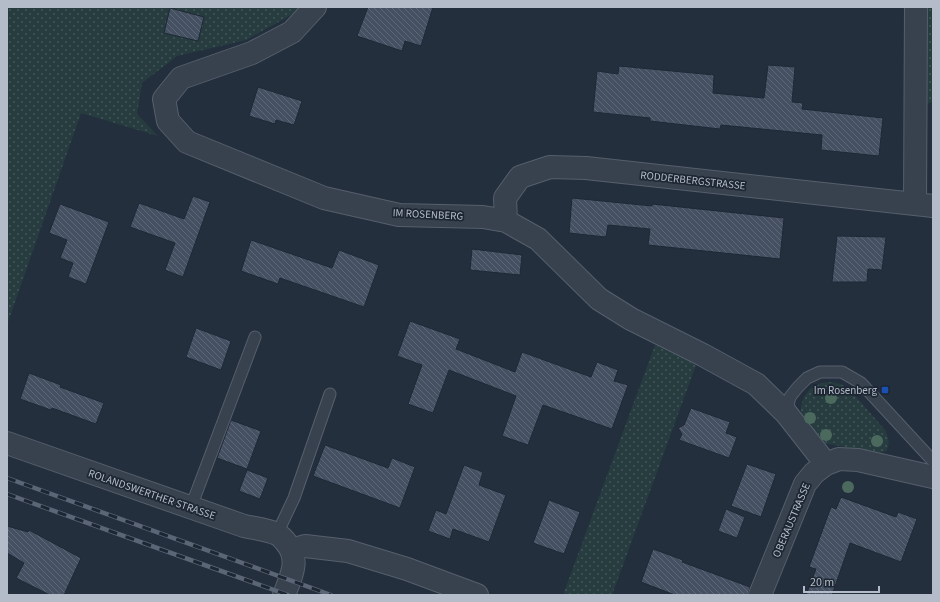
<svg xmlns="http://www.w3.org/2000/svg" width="940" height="602" font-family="'Source Sans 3',sans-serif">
  <defs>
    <pattern id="grass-dots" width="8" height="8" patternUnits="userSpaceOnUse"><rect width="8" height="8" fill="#263c3f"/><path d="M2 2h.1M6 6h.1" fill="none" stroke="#435659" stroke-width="1.8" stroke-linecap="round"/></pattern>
    <pattern id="building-back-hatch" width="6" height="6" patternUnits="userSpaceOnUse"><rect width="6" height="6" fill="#455162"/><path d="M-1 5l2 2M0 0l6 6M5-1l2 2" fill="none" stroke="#5d6877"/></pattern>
  </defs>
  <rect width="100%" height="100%" fill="#242f3e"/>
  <path fill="url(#grass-dots)" d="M7,7h296l-1,2 -56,31 -69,16 -35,27 -5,31 21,22 -77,-23 -74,212z
    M923,7h10v95l-12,3z
    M655,345l41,20 -84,230h-49z
    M831,382l10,2 10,7 34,39c3,7 6,14 1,21l-7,2 -56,-10 -22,-26v-11l3,-9 6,-8 11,-6z"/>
  <path fill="url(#building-back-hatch)" stroke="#1f2835" d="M368,7h65l-12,39 -16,-5 -3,10 -45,-15z
    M170,8l34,9 -6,24 -34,-8z
    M768,65l27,2 -3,35 11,1 -1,6 81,9 -4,38 -58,-6 1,-15 -101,-10 -1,4 -70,-8v-3l-57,-6 4,-41 21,3 1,-8 95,9 -1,18 51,5z
    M258,87l44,14 -8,24 -18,-5 -1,4 -26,-8z
    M193,196l17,6 -27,75 -18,-7 10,-27 -45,-16 9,-24 45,16z
    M572,198l80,8v-2l132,14 -4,41 -132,-14 2,-16 -42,-4 -2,12 -37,-4z
    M60,204l49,18 -23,62 -18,-7 5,-14 -13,-5 7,-18 -18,-7z
    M837,236l49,1 -4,33 -14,-1 -1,13h-35z
    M251,240l81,28 7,-18 40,15 -15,42 -84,-29 -2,6 -37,-13z
    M472,249l50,6 -2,20 -50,-5z
    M410,321l50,18 -4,10 59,23 7,-20 69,25 6,-15 21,8 -4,11 14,4 -16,44 -69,-24 -15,40 -26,-9 14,-40 -67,-26 -16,43 -25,-9 14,-39 -25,-9z
    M196,328l35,13 -10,29 -35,-13z
    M29,373l32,12 -1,2 44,16 -8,21 -44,-16 -1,2 -31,-11z
    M691,408l39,14 -4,11 11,4 -8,21 -50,-18 3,-6 -4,-6 6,-3z
    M231,420l30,11 -14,38 -30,-11z
    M325,445l63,23 4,-10 23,9 -15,41 -87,-32z
    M747,464l29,10 -15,43 -30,-11z
    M464,465l19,7 -4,13 27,10 -17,47 -36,-13 -3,10 -22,-8 8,-21 10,4z
    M247,470l21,8 -8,21 -21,-8z
    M841,497l55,20 2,-5 19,7 -16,43 -51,-19 -18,52h-26l10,-26 -7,-2 22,-60 5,2z
    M549,500l31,12 -16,42 -31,-11z
    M726,509l19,8 -8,21 -19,-7z
    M7,526l21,6 1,-2 52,28 -17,37h-14l-34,-17 8,-15 -17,-10z
    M653,549l30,11 -1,2 68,25 -2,8h-73l-34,-13z"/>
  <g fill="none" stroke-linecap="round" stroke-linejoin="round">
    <defs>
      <path id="lane" d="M786,413l4,-16 8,-10 9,-9 13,-6h22l19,11 72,78
        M191,507l64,-170
        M277,534l17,-36 36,-104"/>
      <path id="street" d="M315,7l-23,25 -40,21 -71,25 -17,21 4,22 19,21 137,56 75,17 84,2 23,4 32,18 61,60 32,20 72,36 53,29 30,29 40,51
        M915,204l1,-197
        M506,221l-1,-23 15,-21 30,-10 36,1 347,38
        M7,443l237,83c9,2 25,4 33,8 4,2 8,7 11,11 12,16 2,34 -4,50
        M291,550l14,-4 43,5 59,18 70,26
        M760,595l45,-111 9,-11 12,-9 13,-5 19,1 75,17"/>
    </defs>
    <use href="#lane" stroke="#565f6c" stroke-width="13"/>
    <use href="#street" stroke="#565f6c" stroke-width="24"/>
    <use href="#lane" stroke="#38414e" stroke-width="11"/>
    <use href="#street" stroke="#38414e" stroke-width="22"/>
    <defs>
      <path id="rail" d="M7,478l324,117
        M7,494l281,101"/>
    </defs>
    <use href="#rail" stroke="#5a6575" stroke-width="4.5"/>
    <use href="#rail" stroke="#1d2633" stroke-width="3" stroke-dasharray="9" stroke-linecap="butt"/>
  </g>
  <g fill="#4b6a5d">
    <circle cx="831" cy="398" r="6"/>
    <circle cx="810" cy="418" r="6"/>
    <circle cx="826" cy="435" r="6"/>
    <circle cx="877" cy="441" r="6"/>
    <circle cx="848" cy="487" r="6"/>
  </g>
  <rect fill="#1a4fb4" stroke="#1d2633" stroke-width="1.5" x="881" y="386" width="8" height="8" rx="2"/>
  <g text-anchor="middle" stroke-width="3.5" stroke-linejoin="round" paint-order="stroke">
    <g font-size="11" fill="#b4bcc9" stroke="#1d2633">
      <text transform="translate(693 180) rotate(6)" y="4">RODDERBERGSTRASSE</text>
      <text transform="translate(428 214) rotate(3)" y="4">IM ROSENBERG</text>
      <text transform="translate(152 494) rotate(19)" y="4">ROLANDSWERTHER STRASSE</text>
      <text transform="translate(791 520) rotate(-67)" y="4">OBERAUSTRASSE</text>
    </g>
    <g font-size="11" fill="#b4bcc9" stroke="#1d2633" text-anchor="end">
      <text x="877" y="394">Im Rosenberg</text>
    </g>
  </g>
  <rect width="940" height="602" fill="none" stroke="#b4bcc9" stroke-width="16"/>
  <path d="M804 586v6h75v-6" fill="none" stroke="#b4bcc9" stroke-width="2"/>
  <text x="810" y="586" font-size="12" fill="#b4bcc9" stroke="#1d2633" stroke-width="3" paint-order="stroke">20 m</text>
</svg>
